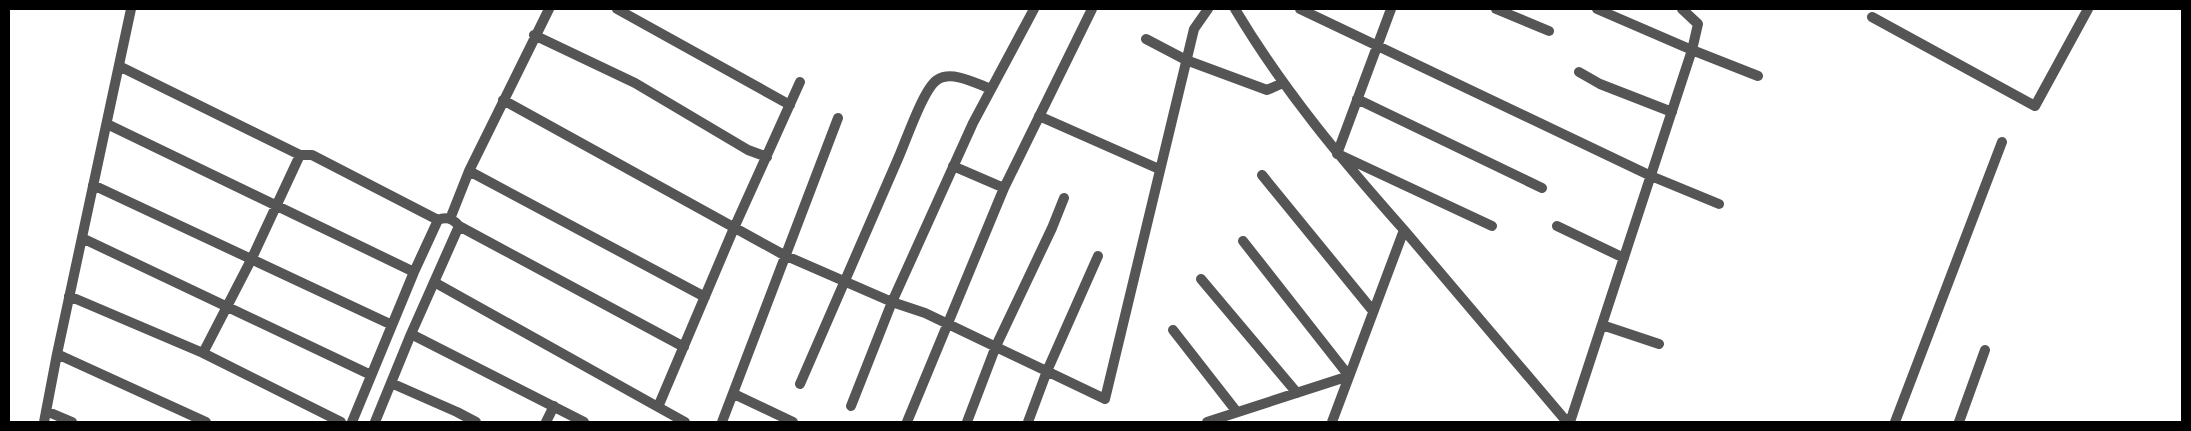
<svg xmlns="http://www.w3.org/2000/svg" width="2191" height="431" font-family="Rubik,sans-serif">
  <rect width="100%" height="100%" fill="#fff"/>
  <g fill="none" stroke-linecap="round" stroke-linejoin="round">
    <path stroke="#555" stroke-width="10" d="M617,9l173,96
      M1034,9l-61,114 -81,179 33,11 180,86 89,-370 14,-20
      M1235,9c49,82 106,150 169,221
      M1300,9l351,167 68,28
      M1496,9l53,22
      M1682,9l16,15 -6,26 66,26
      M1872,17l163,89 53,-97
      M534,35l101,48 113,67 19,7
      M1146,39l40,21 81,30 16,-7
      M119,66l181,89h12l126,65c9,-4 15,-1 21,6l225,121
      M1579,72l21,12 72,28
      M1357,99l185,89
      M503,100l281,155 108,47 -41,104
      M1039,116l120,53
      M107,124l307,148
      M1337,154l54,-145
      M1340,155l152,71
      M953,166l51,22 88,-179
      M469,171l236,126
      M1262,175l111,136
      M93,185l299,140
      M450,219l19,-48 80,-162
      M1557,226l67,32
      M82,238l289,137
      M1201,279l96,114
      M434,282l224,125
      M69,296l134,57 138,69
      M1602,325l57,19
      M1173,330l64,82
      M411,334l173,88
      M203,353l49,-95 48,-103
      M57,354l149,68
      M391,383l66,29 19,10
      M800,384c32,-74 65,-148 97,-223 8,-17 26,-72 40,-81 15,-10 38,3 54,9
      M734,394l59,28
      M46,411l26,11
      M44,422l13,-68 74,-345
      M352,422l62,-150 24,-52
      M375,422l36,-88 48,-108
      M546,422l8,-16
      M685,422l-27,-15 76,-179 66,-146
      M722,422l116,-304
      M907,422l97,-234
      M967,422l29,-76 56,-118 12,-30
      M1028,422l19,-51 51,-115
      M1207,422l142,-46 -106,-135
      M1332,422l72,-192 163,192
      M1570,422l122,-372 -95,-41
      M1895,422l107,-280
      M1959,422l26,-72"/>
  </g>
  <rect width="2191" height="431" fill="none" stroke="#000000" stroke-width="20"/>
</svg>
